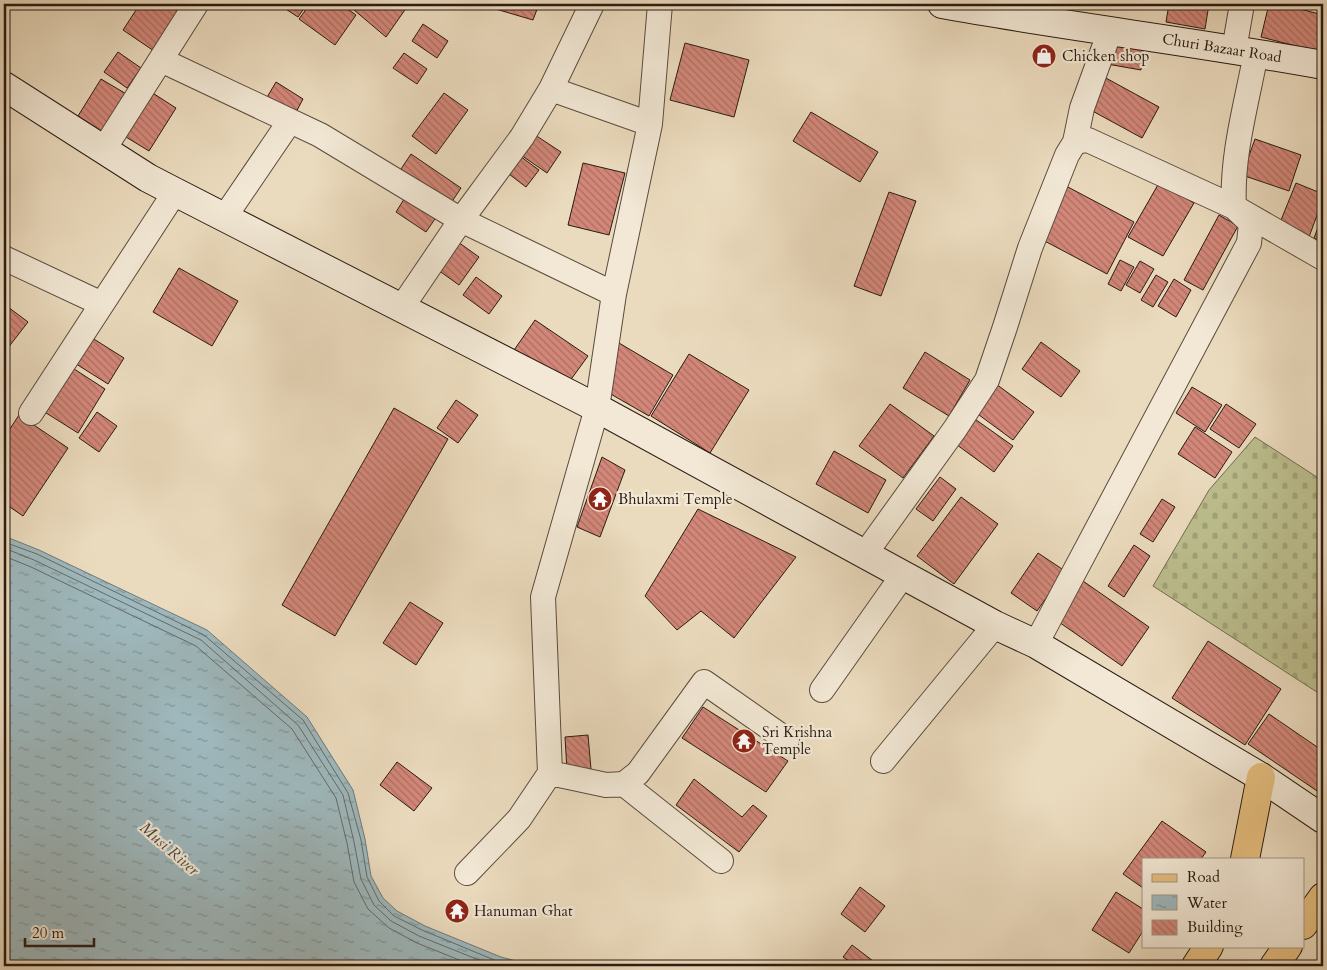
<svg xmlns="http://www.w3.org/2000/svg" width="1327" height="970" font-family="Cardo,serif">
  <defs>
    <pattern id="cemetery-stones" width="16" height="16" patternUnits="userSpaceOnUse" patternTransform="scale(1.25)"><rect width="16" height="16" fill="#bcbe8e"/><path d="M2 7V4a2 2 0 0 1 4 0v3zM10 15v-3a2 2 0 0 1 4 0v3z" fill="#a2a379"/></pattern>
    <pattern id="water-ripples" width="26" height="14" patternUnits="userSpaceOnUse" patternTransform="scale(1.25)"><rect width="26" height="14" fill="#9eb8bd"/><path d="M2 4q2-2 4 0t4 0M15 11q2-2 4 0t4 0" fill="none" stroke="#819598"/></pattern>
    <pattern id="building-back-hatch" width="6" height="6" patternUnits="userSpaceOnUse" patternTransform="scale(1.25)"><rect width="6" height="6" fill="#d38779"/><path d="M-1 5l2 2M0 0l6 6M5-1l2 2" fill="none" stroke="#ab6e62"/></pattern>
  </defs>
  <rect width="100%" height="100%" fill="#ebdbbe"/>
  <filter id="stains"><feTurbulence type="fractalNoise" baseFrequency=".004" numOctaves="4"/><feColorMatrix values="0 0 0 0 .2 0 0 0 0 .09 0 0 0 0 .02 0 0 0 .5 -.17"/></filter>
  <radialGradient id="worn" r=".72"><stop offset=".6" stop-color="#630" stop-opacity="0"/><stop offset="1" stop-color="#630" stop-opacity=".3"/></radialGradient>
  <path fill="url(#cemetery-stones)" stroke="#726c50" d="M1255,437l68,44v215l-170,-110 56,-96z"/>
  <path fill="url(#water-ripples)" stroke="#6f7979" d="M4,536l35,14 168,80 100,87 46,73 12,49 6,37 12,22 14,13 28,15 76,31 15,4 25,1 22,4h-559z"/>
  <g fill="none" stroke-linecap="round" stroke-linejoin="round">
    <path stroke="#646a68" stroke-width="1" d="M4,542l33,12 167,81 99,85 45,73 13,47 6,37 12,24 15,15 28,14 77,32 22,4
      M4,548l30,12 167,80 97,85 45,70 11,47 7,37 13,26 17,16 28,15 75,30
      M4,556l27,11 165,79 96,83 44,69 11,45 7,39 14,27 21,19 28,15 57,23"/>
  </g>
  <path fill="url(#building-back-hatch)" stroke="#291b12" d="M140,4h30l11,7 -27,40 -31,-21z
    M278,4h29l-9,13z
    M310,4h31l15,11 -21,30 -36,-26z
    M347,4h62l-23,33z
    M482,4h57l-6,16 -51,-15z
    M1169,4h40l-4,25 -39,-7z
    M1269,4h12l42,11v38l-62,-16z
    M423,24l25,17 -11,17 -25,-17z
    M685,43l64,17 -15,57 -64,-17z
    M1110,45l34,5 -3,20 -34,-6z
    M118,52l23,16 -14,20 -23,-16z
    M404,53l23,16 -10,15 -24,-16z
    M1104,77l55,30 -17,31 -55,-30z
    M101,79l27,16 -24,38 -26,-17z
    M276,82l27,17 -9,17 -28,-17z
    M148,90l28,18 -27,43 -28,-17z
    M444,93l24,17 -32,44 -24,-18z
    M811,112l67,40 -18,30 -67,-41z
    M4,129l6,4 -6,10z
    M532,133l29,19 -14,21 -29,-20z
    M1255,139l46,16 -12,36 -47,-16z
    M411,154l50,34 -14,21 -50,-34z
    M517,154l22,16 -13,17 -21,-16z
    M583,163l42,10 -16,62 -41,-10z
    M1159,183l35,20 -31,53 -35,-19z
    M1296,183l27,11v5l-14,38 -30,-12z
    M1066,186l68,36 -27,52 -68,-36z
    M889,192l27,9 -35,95 -27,-10z
    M406,196l31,20 -11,16 -30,-20z
    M1323,214v28l-9,-4z
    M1219,215l19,11 -35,64 -19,-10z
    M458,242l21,15 -20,28 -21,-15z
    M1120,260l14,7 -13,24 -13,-7z
    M1140,261l14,8 -14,24 -14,-8z
    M179,268l59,33 -26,45 -59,-34z
    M1156,275l12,7 -15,25 -12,-7z
    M476,277l26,19 -13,18 -26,-19z
    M1174,279l17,11 -15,27 -18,-11z
    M4,304l24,18 -24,31z
    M535,320l53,36 -24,33 -52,-36z
    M89,336l35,22 -16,26 -35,-22z
    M614,340l59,35 -24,41 -47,-27z
    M1041,342l39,29 -19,26 -39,-28z
    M925,352l45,28 -21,36 -46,-28z
    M689,354l60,36 -39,63 -59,-37z
    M71,367l34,22 -27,44 -35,-22z
    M992,381l42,31 -21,28 -42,-31z
    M1192,387l30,18 -17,27 -29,-19z
    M456,400l22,15 -20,28 -21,-15z
    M890,404l44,32 -31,42 -44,-32z
    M1226,404l30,20 -17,24 -29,-19z
    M394,408l54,31 -113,197 -53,-31z
    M97,412l20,14 -18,26 -20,-14z
    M19,415l49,33 -45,68 -19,-13v-65z
    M972,417l41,29 -19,26 -41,-30z
    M1195,427l37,25 -17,26 -37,-24z
    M834,451l52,29 -18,33 -52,-29z
    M602,457l23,13 -25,67 -23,-10z
    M940,477l16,12 -23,32 -17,-12z
    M961,497l37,27 -44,60 -37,-28z
    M1162,499l13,8 -22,35 -13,-8z
    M698,509l98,48 -62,81 -33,-27 -24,19 -32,-34z
    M1134,545l16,11 -26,41 -16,-11z
    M1038,553l27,18 -28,40 -26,-18z
    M1083,581l66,46 -27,39 -66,-46z
    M410,602l33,21 -27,42 -33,-22z
    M1208,641l73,48 -36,56 -73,-47z
    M703,707l85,54 -22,31 -84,-54z
    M1269,714l54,37v44l-75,-51z
    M588,735l3,34 -24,2 -2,-34z
    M397,762l35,26 -18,23 -34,-26z
    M694,779l48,38 11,-12 14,11 -28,36 -63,-47z
    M1162,821l44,31 -5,7h-58v29l-20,-14z
    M860,887l25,19 -20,26 -24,-18z
    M1116,892l27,17v22l-14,22 -37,-23z
    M852,945l25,19 -2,2h-19l-13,-9z"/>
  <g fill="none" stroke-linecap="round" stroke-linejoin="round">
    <defs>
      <path id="street" d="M1234,50l8,-46
        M161,60l159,75 141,85 153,74
        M551,89l99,35
        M1075,142l7,-34 28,-77
        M104,149l92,-145
        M224,218l66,-97
        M4,258l98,46
        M402,307l59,-87 61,-83 29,-48 41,-85
        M31,413l144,-221
        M865,554l90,-125 32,-49 18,-53 25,-79 37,-93 8,-13 13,-2 146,67 89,51
        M1036,644l213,-401 2,-20 -17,-16c-3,-51 13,-105 22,-154
        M822,690l81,-115
        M883,761l112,-136
        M550,773l56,12 18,-1 97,77
        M624,784l14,-11 66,-91 83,58
        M467,873l52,-54 31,-46 -7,-176 54,-189 17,-114 36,-170 10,-120"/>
      <path id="secondary" d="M942,4c127,23 255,38 381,61
        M4,86l144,92 27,14 422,216 306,167 92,50 41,19 225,133 62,42"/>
      <path id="primary" d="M1245,859l16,-82
        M1303,925l20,-28
        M1196,966l13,-20
        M1274,966l14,-20"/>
    </defs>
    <use href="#street" stroke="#5a4b3d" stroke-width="26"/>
    <use href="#secondary" stroke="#291b12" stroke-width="30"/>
    <use href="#primary" stroke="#291b12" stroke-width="30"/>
    <use href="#street" stroke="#f2e8d5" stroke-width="24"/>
    <use href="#secondary" stroke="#f2e8d5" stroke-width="28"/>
    <use href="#primary" stroke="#e6be7f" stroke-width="28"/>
  </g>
  <defs>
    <symbol id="shop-disc" viewBox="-11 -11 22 22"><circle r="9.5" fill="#8f2418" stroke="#f2e8d5"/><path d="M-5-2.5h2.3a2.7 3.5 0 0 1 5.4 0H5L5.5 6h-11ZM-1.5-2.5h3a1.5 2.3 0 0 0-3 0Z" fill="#fff"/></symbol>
    <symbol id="temple-disc" viewBox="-11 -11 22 22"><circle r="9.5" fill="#8f2418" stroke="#f2e8d5"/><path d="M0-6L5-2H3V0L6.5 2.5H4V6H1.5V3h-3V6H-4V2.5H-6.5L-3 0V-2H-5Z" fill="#fff"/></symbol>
  </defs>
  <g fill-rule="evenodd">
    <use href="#shop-disc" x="1030" y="42" width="28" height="28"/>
    <use href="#temple-disc" x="586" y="485" width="28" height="28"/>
    <use href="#temple-disc" x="730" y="727" width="28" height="28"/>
    <use href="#temple-disc" x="443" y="897" width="28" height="28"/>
  </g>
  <g text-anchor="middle" stroke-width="4.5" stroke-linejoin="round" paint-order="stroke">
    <g font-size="15" fill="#291b12" stroke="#f2e8d5">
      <text transform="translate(1222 48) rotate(9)" y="5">Churi Bazaar Road</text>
    </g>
    <g font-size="15" fill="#291b12" stroke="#f2e8d5" text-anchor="start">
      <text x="1062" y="61">Chicken shop</text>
      <text x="618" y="504">Bhulaxmi Temple</text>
      <text x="762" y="737">Sri Krishna<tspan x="762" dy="17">Temple</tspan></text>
      <text x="474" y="916">Hanuman Ghat</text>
    </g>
    <g font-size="16" font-style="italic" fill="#4c4a45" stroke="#f2e8d5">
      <text transform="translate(170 848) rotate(41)" y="6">Musi River</text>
    </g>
  </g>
  <rect width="1327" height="970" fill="none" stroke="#ebdbbe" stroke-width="20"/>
  <rect x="5" y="5" width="1317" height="960" fill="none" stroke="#291b12" stroke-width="2.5"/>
  <rect x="10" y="10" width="1307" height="950" fill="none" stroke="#291b12"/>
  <rect x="1142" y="858" width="162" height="90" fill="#f2e8d5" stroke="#a29687"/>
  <rect x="1152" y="874" width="25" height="8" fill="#e6be7f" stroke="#a29687"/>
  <text x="1187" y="882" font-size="15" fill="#291b12">Road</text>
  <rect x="1152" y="895" width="25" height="15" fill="url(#water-ripples)" stroke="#a29687"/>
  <text x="1187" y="908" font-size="15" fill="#291b12">Water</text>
  <rect x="1152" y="920" width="25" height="15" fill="url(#building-back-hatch)" stroke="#a29687"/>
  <text x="1187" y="932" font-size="15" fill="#291b12">Building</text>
  <path d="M25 938v8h69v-8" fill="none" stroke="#291b12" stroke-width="2.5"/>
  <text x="32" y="938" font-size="15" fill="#291b12" stroke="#f2e8d5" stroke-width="4" paint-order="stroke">20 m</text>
  <rect width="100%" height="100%" filter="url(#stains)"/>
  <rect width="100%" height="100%" fill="url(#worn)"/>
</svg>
